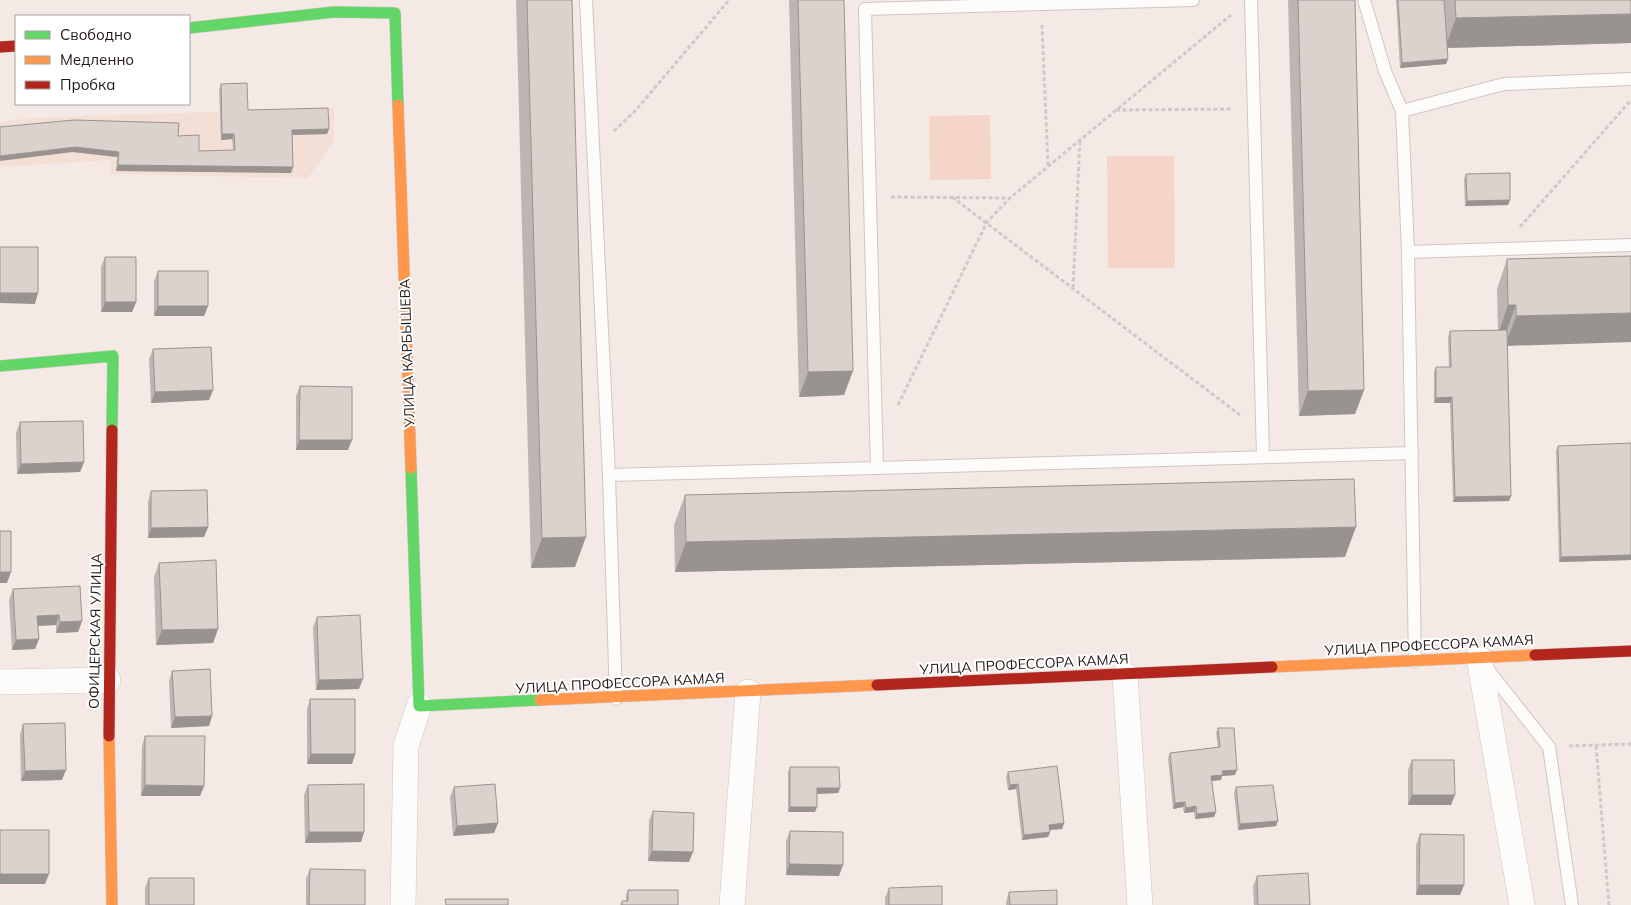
<svg xmlns="http://www.w3.org/2000/svg" width="1631" height="905" font-family="Mulish,sans-serif">
  <rect width="100%" height="100%" fill="#f4e9e4"/>
  <path fill="#f4dfd6" d="M334,108v32l-26,38 -198,-4v-14l-110,7v-45l29,-4z"/>
  <path fill="#f4d5c7" d="M990,115l1,64 -61,1 -1,-64z
    M1107,156h67l1,112h-67z"/>
  <g fill="none" stroke-linecap="round" stroke-linejoin="round">
    <defs>
      <path id="lane" d="M586,0l23,475 7,224
        M1193,0l-328,9 12,459 535,-15
        M1251,0l12,457
        M1364,0l21,71 17,40 6,141 7,409
        M1402,111l102,-27 127,-5
        M1408,252l223,-7
        M609,475l268,-7
        M1485,666l64,81 23,158"/>
      <path id="street" d="M1479,658l43,247
        M1125,675l15,230
        M0,682l108,-2
        M403,905l3,-159 13,-40
        M732,905l16,-213"/>
      <path id="fast" d="M189,28l145,-16 61,1 3,92
        M0,366l113,-10 -1,74
        M411,468l8,238 121,-6"/>
      <path id="slow" d="M398,105l13,363
        M1272,667l263,-12
        M540,700l337,-15
        M109,736l3,169"/>
      <path id="jam" d="M0,47l16,-1
        M1535,655l96,-4
        M877,685l395,-18
        M109,736l3,-306"/>
    </defs>
    <use href="#lane" stroke="#cfc6c2" stroke-width="14"/>
    <use href="#street" stroke="#cfc6c2" stroke-width="26"/>
    <use href="#fast" stroke="#cfc6c2" stroke-width="12"/>
    <use href="#slow" stroke="#cfc6c2" stroke-width="12"/>
    <use href="#jam" stroke="#cfc6c2" stroke-width="12"/>
    <path stroke="#cecac9" stroke-width="3" stroke-dasharray="4 2.5" stroke-linecap="butt" d="M1042,25l6,141
      M1116,110l116,-1
      M614,131l22,-21 93,-110
      M891,197l118,1
      M952,197l288,218
      M1520,227l111,-127
      M1073,288l7,-148
      M898,405l89,-183 23,-24 221,-183
      M1569,746l62,-2
      M1596,746l13,159"/>
    <use href="#lane" stroke="#fdfcfb" stroke-width="12"/>
    <use href="#street" stroke="#fdfcfb" stroke-width="25"/>
    <use href="#fast" stroke="#63d668" stroke-width="11"/>
    <use href="#slow" stroke="#ff974d" stroke-width="11"/>
    <use href="#jam" stroke="#b3261e" stroke-width="11"/>
  </g>
  <path fill="#bcb5b1" d="M516,0h56l3,567 -44,1z
    M789,0h55v395l-45,2z
    M1288,0h67l9,390 -9,24 -56,2z
    M1396,0h235v43l-183,5 -2,16 -46,4z
    M221,84l27,26 79,24 -35,1 1,32 -2,6 -175,-2 1,-14 -44,-5 105,-16 21,15 34,-1 -1,-11 -11,1 -2,-50z
    M1466,174l44,26 -2,5 -43,1 -1,-27z
    M1631,256l-124,90 4,150 -2,5 -56,1 -3,-99h-16v-31l2,-5h13l-1,-30 2,-6 48,-1 -1,-41 10,-30z
    M105,257l31,45 -4,10h-31v-45z
    M158,271l50,35 -4,10h-50v-35z
    M153,349l60,41 -4,10 -58,3 -2,-44z
    M300,386l48,64h-52v-54z
    M20,422l64,40 -4,10 -63,2 -1,-41z
    M1631,443v117l-72,2 -3,-111 2,-5z
    M151,491l57,36 -4,10 -56,1v-36z
    M685,495l660,62 -670,15 -1,-47z
    M159,563l59,66 -5,14 -57,2 -2,-68z
    M13,589l69,32 -4,11 -22,1v-8l-18,1 1,13 -4,10 -23,1 -3,-50z
    M317,617l42,72 -43,1 -3,-63z
    M172,671l40,45 -3,10 -38,2 -2,-47z
    M310,699l45,55 -3,10h-45v-55z
    M23,724l39,56 -41,1 -1,-47z
    M1218,728l17,47 -13,1 -1,4 -9,1 2,36 -19,2 -1,-7 -10,1 -1,-6 -10,2 -5,-51 2,-5 48,-6 -2,-14z
    M145,736l59,50 -4,10h-59l1,-50z
    M1412,760l39,45h-43v-35z
    M790,767l50,21 -2,5 -21,1 -2,18h-27v-40z
    M1008,772l56,51 -2,6 -12,1v2l-2,5 -26,3 -6,-51 -8,1 -2,-13z
    M308,785l56,47 -3,10 -56,1 -1,-48z
    M454,787l44,36 -4,10 -41,3 -3,-39z
    M1236,787l42,34 -2,5 -38,4 -4,-37z
    M653,811l36,51 -41,-1 1,-40z
    M790,831l49,45 -53,-1v-34z
    M1420,834l44,51 -4,10h-44v-50z
    M310,869l55,36h-59v-26z
    M1257,876l53,29h-56l-1,-19z
    M149,878l45,27h-49v-17z
    M889,888l53,17h-57v-7z
    M628,890l50,15h-58l2,-4h4v-6z
    M1009,892l48,13h-51v-3z"/>
  <path fill="#999390" d="M1631,14v29l-186,5 11,-30z
    M1448,59l-2,5 -46,4 2,-5z
    M329,129l-2,5 -37,1 2,-5z
    M222,134h12l-2,5 -11,1z
    M75,147l44,5 -2,5 -44,-5 -73,9v-5z
    M118,165l175,2 -2,6 -175,-2z
    M1510,200l-2,5 -43,1 2,-5z
    M0,293h38l-3,11 -35,-1z
    M105,302h31l-4,10h-31z
    M1508,305h8l-11,30h-7z
    M158,306h50l-4,10h-50z
    M1631,313v29l-126,4 11,-30z
    M853,371l-9,24 -45,2 9,-25z
    M213,390l-4,10 -58,3 4,-11z
    M1364,390l-9,24 -56,2 9,-25z
    M1452,397l-2,6h-16l2,-5z
    M299,440h53l-4,10h-52z
    M84,462l-4,10 -63,2 4,-10z
    M1511,496l-2,5 -56,1 2,-5z
    M208,527l-4,10 -56,1 3,-10z
    M1356,527l-11,30 -670,15 11,-30z
    M586,537l-11,30 -44,1 11,-30z
    M1631,555v5l-72,2 2,-5z
    M0,572h11l-4,11h-7z
    M59,615l-3,10 -22,1 3,-10z
    M82,621l-4,11 -22,1 4,-11z
    M218,629l-5,14 -57,2 6,-15z
    M39,639l-4,10 -23,1 4,-10z
    M363,679l-4,10 -43,1 3,-10z
    M212,716l-3,10 -38,2 4,-11z
    M311,754h44l-3,10h-45z
    M66,770l-4,10 -41,1 4,-10z
    M1237,770l-2,5 -13,1 -1,4 -12,1 2,-5 11,-5z
    M1018,784l-2,5 -8,1 2,-5z
    M145,785l59,1 -4,10h-59z
    M817,788h23l-2,5 -23,1z
    M1412,795h43l-4,10h-43z
    M1185,802l-2,5 -10,2 2,-6z
    M1196,806l-2,6 -10,1 2,-5z
    M790,807h27l-2,5h-27z
    M1216,812l-2,5 -19,2 2,-5z
    M1278,821l-2,5 -38,4 2,-6z
    M498,823l-4,10 -41,3 4,-10z
    M1064,823l-2,6 -15,1 2,-5z
    M309,832h55l-3,10 -56,1z
    M1050,832l-2,5 -26,3 2,-5z
    M652,851l41,1 -4,10 -41,-1z
    M789,864l54,1 -4,11 -53,-1z
    M0,874h49l-4,10h-45z
    M1419,885h45l-4,10h-44z"/>
  <path fill="#dbd2ce" stroke="#999390" d="M527,0h45l14,537 -44,1z
    M798,0h46l9,371 -45,1z
    M1298,0h57l9,390 -56,1z
    M1398,0h46l4,59 -46,4z
    M1455,0h176v14l-175,4z
    M247,83l1,27 80,-2 1,21 -37,1 1,37 -175,-2 1,-13 -44,-5 -75,9v-29l74,-7 105,3 -1,13 21,-1v16l36,-1 -1,-16h-12l-1,-50z
    M1510,173v27l-43,1 -1,-27z
    M0,247h38v46h-38z
    M1631,256v57l-115,3v-11h-8l-1,-46z
    M105,257h31v45h-31z
    M158,271h50v35h-50z
    M1507,330l4,166 -56,1 -3,-100 -16,1v-31h15l-1,-36z
    M211,347l2,43 -58,2 -2,-43z
    M300,386l52,1v53h-53z
    M83,421l1,41 -63,2 -1,-42z
    M1631,443v112l-70,2 -3,-111z
    M1354,479l2,48 -670,15 -1,-47z
    M207,490l1,37 -57,1v-37z
    M0,531h11v41h-11z
    M216,560l2,69 -56,1 -3,-67z
    M80,586l2,35 -22,1 -1,-7 -22,1 2,23 -23,1 -3,-51z
    M360,615l3,64 -44,1 -2,-63z
    M210,669l2,47 -37,1 -3,-46z
    M310,699h45v55h-44z
    M65,723l1,47 -41,1 -2,-47z
    M1218,728h16l3,42 -15,1 1,4 -12,1 5,36 -19,2 -1,-8 -10,2 -1,-6 -10,1 -5,-50 50,-6z
    M145,736h60l-1,50 -59,-1z
    M1412,760h42l1,35h-43z
    M1057,766l7,57 -15,2 1,7 -26,3 -6,-51 -8,1 -2,-13z
    M790,767h49l1,21h-23v19h-27z
    M364,784v48h-55l-1,-47z
    M495,784l3,39 -41,3 -3,-39z
    M1273,785l5,36 -38,3 -4,-37z
    M653,811l41,2 -1,39 -41,-1z
    M0,830h49v44h-49z
    M790,831l53,1v33l-54,-1z
    M1420,834l44,1v50h-45z
    M310,869l55,1v35h-56z
    M1308,873l2,32h-52l-1,-29z
    M149,878h45v27h-45z
    M942,886v19h-53v-17z
    M628,890h50v15h-56v-4h6z
    M1057,890v15h-47l-1,-13z
    M445,899h63v6h-62z"/>
  <g text-anchor="middle" stroke-width="4" stroke-linejoin="round" paint-order="stroke">
    <g font-size="14" fill="#211916" stroke="#fff">
      <text transform="translate(407 353) rotate(-92)" y="5">УЛИЦА КАРБЫШЕВА</text>
      <text transform="translate(95 631) rotate(-89)" y="5">ОФИЦЕРСКАЯ УЛИЦА</text>
      <text transform="translate(1429 645) rotate(-3)" y="5">УЛИЦА ПРОФЕССОРА КАМАЯ</text>
      <text transform="translate(1024 664) rotate(-3)" y="5">УЛИЦА ПРОФЕССОРА КАМАЯ</text>
      <text transform="translate(620 683) rotate(-3)" y="5">УЛИЦА ПРОФЕССОРА КАМАЯ</text>
    </g>
  </g>
  <rect x="15" y="15" width="175" height="90" fill="#ffffff" stroke="#a6a3a2"/>
  <rect x="25" y="31" width="25" height="8" fill="#63d668" stroke="#a6a3a2"/>
  <text x="60" y="40" font-size="15" fill="#211916">Свободно</text>
  <rect x="25" y="56" width="25" height="8" fill="#ff974d" stroke="#a6a3a2"/>
  <text x="60" y="65" font-size="15" fill="#211916">Медленно</text>
  <rect x="25" y="81" width="25" height="8" fill="#b3261e" stroke="#a6a3a2"/>
  <text x="60" y="90" font-size="15" fill="#211916">Пробка</text>
</svg>
